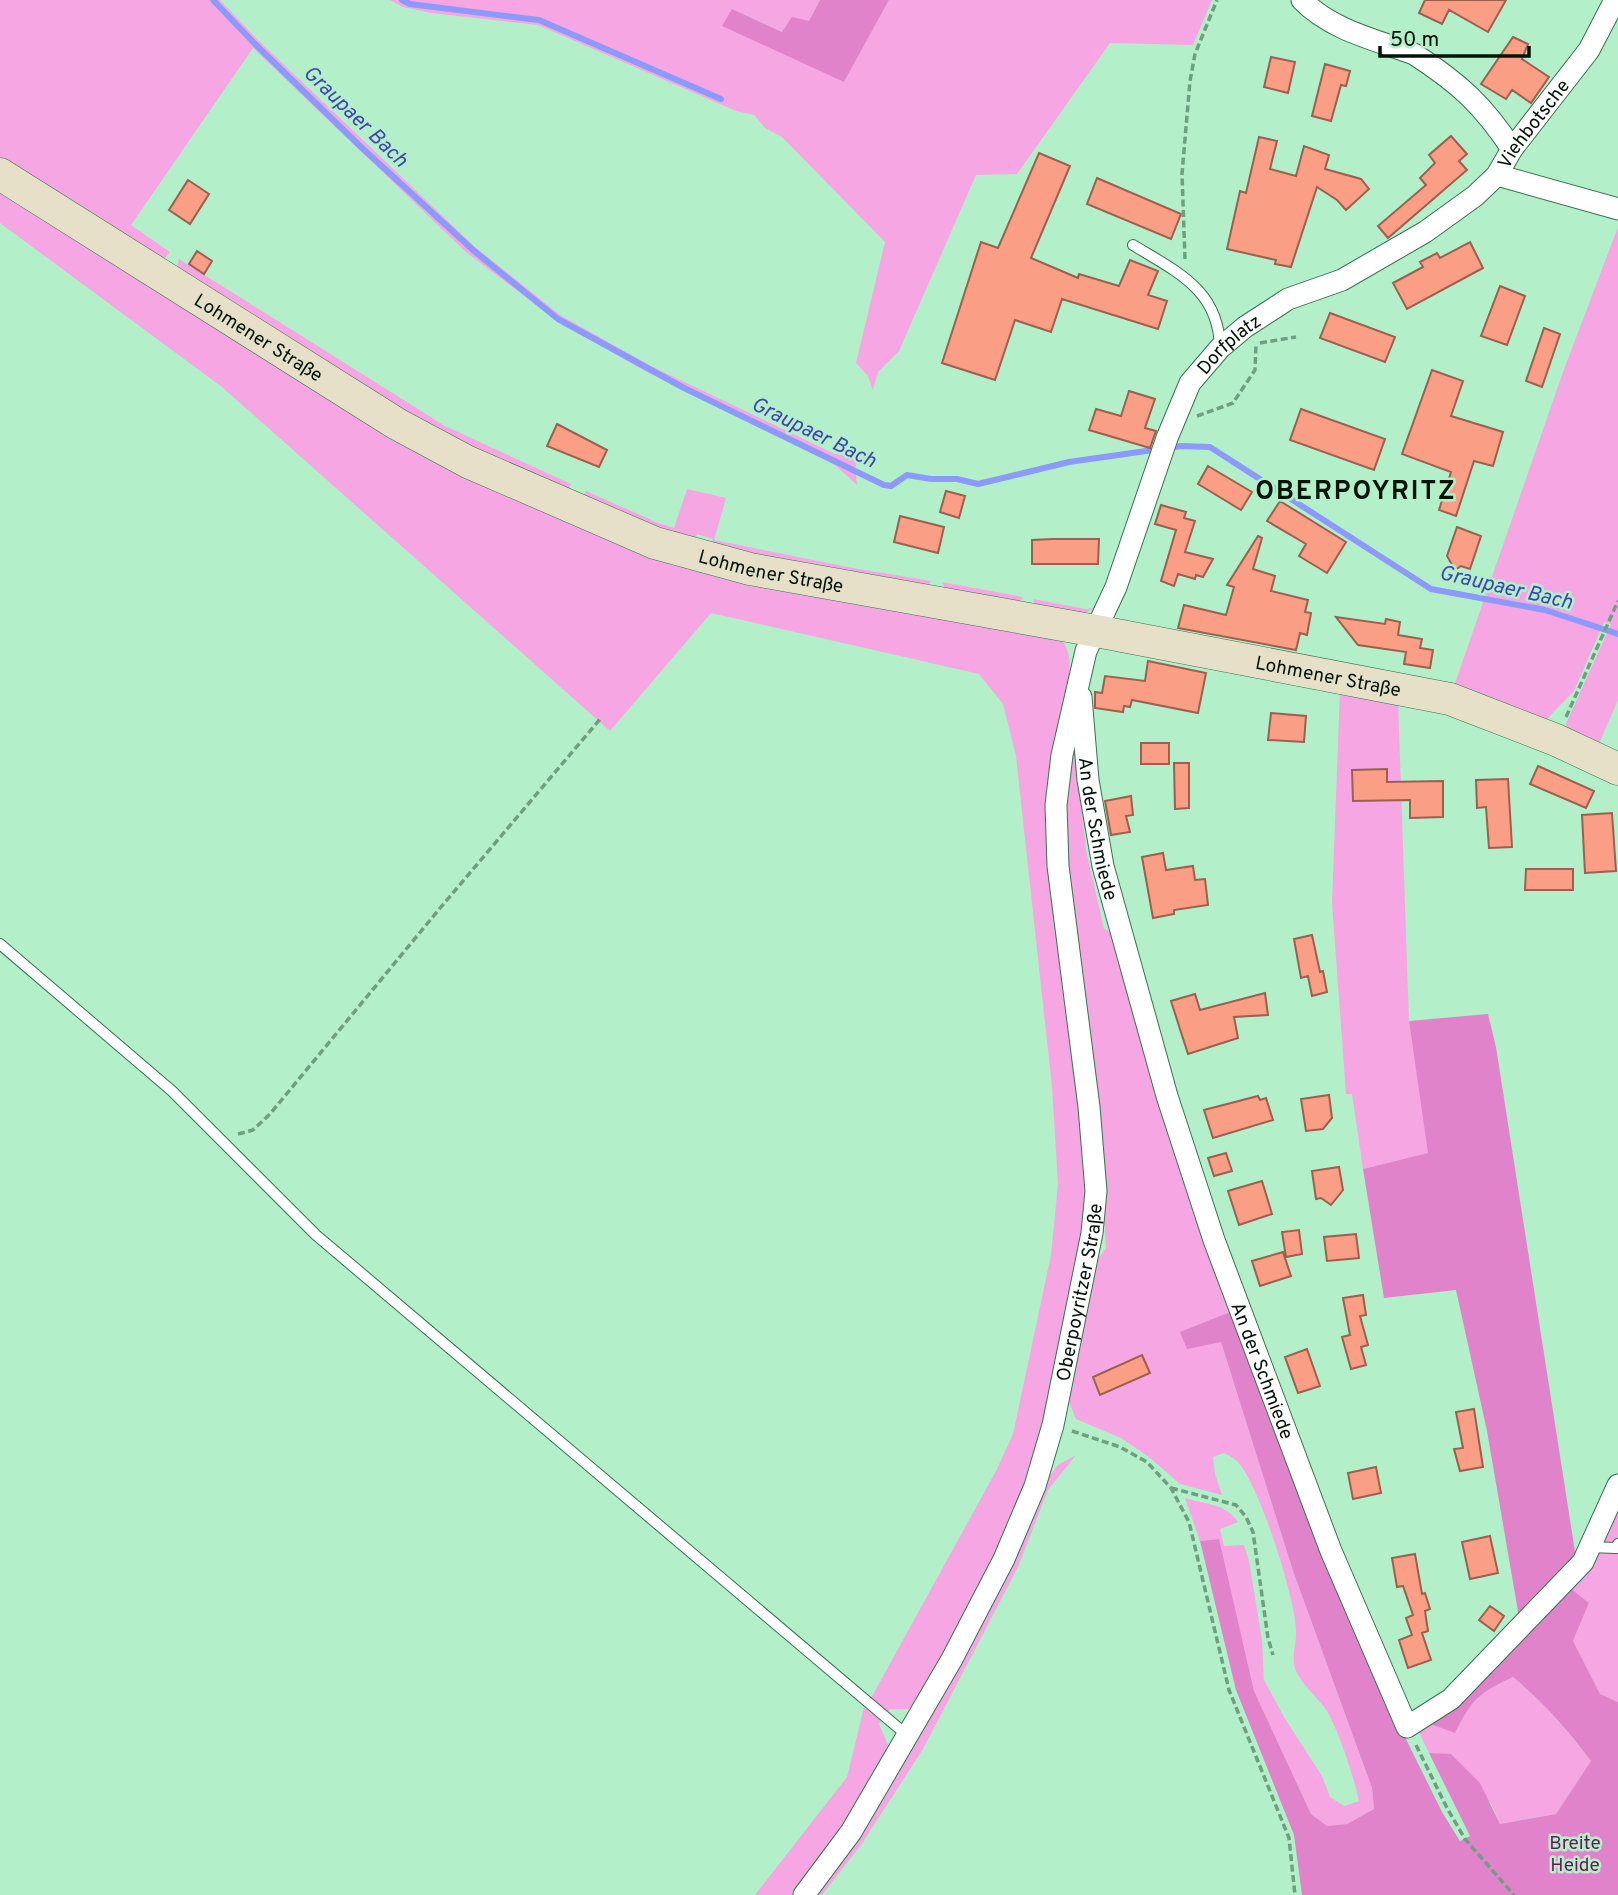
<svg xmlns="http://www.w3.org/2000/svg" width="1618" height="1895" font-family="Overpass,sans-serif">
  <rect width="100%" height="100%" fill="#b3f0c9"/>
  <path fill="#f6a6e2" d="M0,0h220l38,40 216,206 86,69 91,51 184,88 11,1 13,-4 -4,19 2,15 -22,-20 -190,-94 -89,-51 -90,-68 -213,-204 -122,177 39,27 -9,11 -161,-101z
    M390,0h430l-11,21 -27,11 -50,-23 112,73 45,-82h323l-19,45 -83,-2 -93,131 -41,1 -77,176 -21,21 -5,18 -5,-14 -12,-13 29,-121 -103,-105 -17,-9 -11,-13 -18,-4 -198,-86 -107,-12 -28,-6z
    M0,186l562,328 488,120c4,2 11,5 14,9 15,21 -4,90 -10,115l34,403 -3,74 -35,149 3,5 -23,87 -32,78 -82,151 -8,4h-18l-2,3 -18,-12 126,-229 17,-37 38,-179 7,-71 -6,-97 -36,-331 -13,-52 -24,-30 -268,-61 -101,118 -388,-344 -222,-164z
    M1618,227v473l-21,48 -28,-15 -3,-9 45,-100 -7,-2 -30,69 -29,30 -92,-32 110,-317z
    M179,259l266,167 126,58 -4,10 -151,-69 -240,-153z
    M687,489l39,9 -12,42 139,28 78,13 -6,9 -214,-41 2,-10 -16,-5 -3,10 -113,-44 5,-9 70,31 18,6z
    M942,582l81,15 -6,9 -70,-13z
    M1033,599l53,10 8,-1 -13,7 -44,-6z
    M1340,689l58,12 11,320 20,132 -66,16 -11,-75h-6l-14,-191z
    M1073,723l13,127 18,79 9,3 122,378 -54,22 40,10 72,229 79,217 2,21 -27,15 -20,2 -16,-12 -57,-123 -36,-152 -18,2 -15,-43c20,6 41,6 53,24l-18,7 4,17 20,-1 5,16 13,79 2,40 20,37 38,59 8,21 14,9 15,-5c-5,-24 -20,-69 -32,-90 -9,-14 -27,-27 -32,-43 -4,-13 2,-24 1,-37 0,-31 -37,-148 -59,-170 -3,-3 -9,-6 -13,-8l-11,4 2,17 7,21 -42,-11 -31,-27 -28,-19 -45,-19 -9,-22 20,-110 10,-27 9,-12 -4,-62 -38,-322 1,-61z
    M1076,1455l-28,35 -30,77 -95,182 -62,96 -39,50h-13l236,-413 13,-17z
    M1618,1503v199l-18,-7 -27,-54 16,-38 -20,-16z
    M1513,1677c29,24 55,53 78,84l-35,53 -56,10 -8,-19 -41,-50 -22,-2 -11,-23 10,-7 27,9c17,-33 24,-39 58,-55z
    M864,1707l17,14 -2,3 11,26 -45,75 -50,70h-40l92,-118z"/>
  <path fill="#e183cb" d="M820,0h69l-45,82 -122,-56 10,-17 50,23 10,-15 17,4z
    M1488,1014l8,33 80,511 -56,65 -33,-192 -31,-141 -72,8 -21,-129 65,-16 -19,-132z
    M1235,1310l168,423 39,79 18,29 10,-5 -41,-83 22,1 29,29 20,41 56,-10 35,-53c-23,-31 -49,-60 -78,-84 -34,16 -41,22 -58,56l-27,-10 141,-136 20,16 -16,38 27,53 18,8v193h-316l-8,-60 -58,-145 -36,-149 19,-2 35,152 57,123 16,12 20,-2 27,-15 -2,-21 -79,-217 -72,-229 -34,7 -7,-17z"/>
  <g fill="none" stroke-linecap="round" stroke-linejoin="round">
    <path stroke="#8c99fd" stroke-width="6" d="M213,0l42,44 106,103 112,103 85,69 126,69 200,97 7,1 16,-11 24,4h26l21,5 91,-22 112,-16 29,1 221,142 114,21 73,24
      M402,0l8,4 129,16 182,79"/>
  </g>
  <path fill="#fa9e85" stroke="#9b604f" stroke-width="2" d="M1425,0h81l-18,32 -39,-22 -7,14 -23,-11z
    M1513,37l15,7 -6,15 27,18 -18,26 -19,-13 -6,9 -25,-15z
    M1271,57l24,5 -7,31 -24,-6z
    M1325,64l25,7 -4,15 -5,-1 -10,36 -19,-5z
    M1451,136l16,18 -8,7 8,9 -79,68 -10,-12 48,-41 -6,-7 15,-15 -6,-8z
    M1259,137l18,4 -7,28 26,7 8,-30 25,9 -4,14 36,10 8,10 -23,21 -9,-10 -20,-13 -26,80 -16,-3 1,-4 -49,-11 13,-58 6,2z
    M1039,153l31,13 -39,92 47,20 1,-4 40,12 11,-26 28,11 -10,24 19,6 -9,28 -96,-30 -11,33 -36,-12 -20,60 -53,-17 39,-121 17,6z
    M1097,178l84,36 -10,25 -84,-35z
    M188,180l21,14 -19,30 -21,-14z
    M1470,242l13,26 -76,41 -14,-26 30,-16 -3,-5 17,-9 3,5z
    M197,251l15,10 -8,13 -15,-10z
    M1500,286l25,10 -18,49 -26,-9z
    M1330,313l65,24 -10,25 -65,-24z
    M1544,328l16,6 -18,53 -16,-6z
    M1432,370l31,11 -12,35 52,16 -10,34 -19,-5 -18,55 -17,-6 12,-38 -49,-18z
    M1129,391l26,8 -10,29 11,3 -6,17 -61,-18 7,-21 25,7z
    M1301,409l84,30 -11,31 -84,-30z
    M557,424l50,26 -8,17 -52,-21z
    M1208,466l44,26 -11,18 -43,-26z
    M946,491l19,5 -6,22 -19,-6z
    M1280,501l66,41 -19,31 -28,-17 7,-12 -39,-23z
    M1161,505l25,7 -2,6 11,3 -10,31 28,7 -10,18 -7,-2 -1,4 -17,-5 -4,12 -13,-5 15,-51 -21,-6z
    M900,516l44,11 -6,26 -44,-11z
    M1457,527l24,9 -11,33 -9,-3 -6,4 -8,-14z
    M1258,536l4,2 -9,31 22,7 -4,15 37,9 -3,12 6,1 -4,22 -7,-2 -4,17 -118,-22 6,-23 42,10 8,-28 -7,-2z
    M1053,539h46l-1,25h-66v-24z
    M1336,617l49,7 1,-5 14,3 -2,13 24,4 -2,9 13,2 -3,18 -26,-4 2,-12 -48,-7z
    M1148,661l58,12 -8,40 -66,-13 -2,7 -6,-1 -1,6 -28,-4v-16l7,1 3,-17 40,5z
    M1271,713l35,3 -2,26 -36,-2z
    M1141,743h28v21h-28z
    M1174,763h15v45l-14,1z
    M1538,766l56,25 -8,17 -56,-24z
    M1387,769v13l56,-1v36l-33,1v-18l-57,1 -1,-31z
    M1508,779l4,68 -23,1 -3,-41 -9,1 -1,-28z
    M1131,796l2,19 -7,1 4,16 -19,3 -6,-34z
    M1612,813l4,58 -31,2 -3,-58z
    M1163,853l3,17 27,-4 2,14 10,-1 3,26 -34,5v4l-21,4 -11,-61z
    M1526,869h47v21h-48z
    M1312,935l8,37 3,-1 4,21 -15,4 -4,-20 -7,2 -7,-39z
    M1265,993l3,22 -34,2 4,21 -50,16 -17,-53 24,-7 5,16z
    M1329,1095l3,23 -9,11 -17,2 -5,-32z
    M1258,1096l2,4 6,-2 7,22 -60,18 -9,-28z
    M1226,1153l6,18 -18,5 -6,-18z
    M1339,1167l4,23 -12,15 -10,-7 -5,1 -4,-28z
    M1262,1181l10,33 -33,11 -11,-34z
    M1299,1230l3,24 -16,3 -4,-25z
    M1356,1234l3,24 -32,3 -3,-24z
    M1283,1252l8,24 -31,10 -8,-25z
    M1363,1295l3,20 -6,1 8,29 -7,2 5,18 -15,4 -9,-32 8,-2 -7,-37z
    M1307,1349l13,37 -22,7 -13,-36z
    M1142,1355l8,18 -50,22 -7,-18z
    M1474,1409l9,58 -23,4 -6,-22 9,-1 -7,-36z
    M1376,1467l5,26 -28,6 -5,-26z
    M1490,1536l8,37 -28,6 -8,-37z
    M1415,1554l7,40 3,-1 5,16 -5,2 3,20 -6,2 9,27 -23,8 -9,-28 13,-5 -6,-17 7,-3 -10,-29 -6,1 -5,-29z
    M1490,1606l14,10 -10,15 -15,-11z"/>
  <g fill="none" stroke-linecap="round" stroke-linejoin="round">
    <defs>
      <path id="lane" d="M1133,245c44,27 86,45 87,103
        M0,944l172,147 144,144 592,501
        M1590,1547l26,1 2,-4"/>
      <g id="street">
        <path d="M1302,0c29,30 74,40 112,54 45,29 69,51 98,95"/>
        <path d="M1497,175l121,34"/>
        <path id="s1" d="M1081,697l7,83 15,86 64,230 47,144 117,311 76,176 44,-28 132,-137 35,-77"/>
        <path id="s2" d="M804,1895l47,-63 101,-173 52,-100 31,-73 18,-61 39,-192 4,-42 -7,-84 -31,-241 -2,-61 6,-50 24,-104 30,-64 51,-149 23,-55 30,-35 25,-21 34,-22 9,-6 54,-19 83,-48 50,-36 22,-21 15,-26 77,-99 26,-50"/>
      </g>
      <g id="secondary">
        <path id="s3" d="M0,174l397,250 71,38 187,81 95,26 346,62 354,68 106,41 62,29"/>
      </g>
    </defs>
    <use href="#lane" stroke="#37714f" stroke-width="12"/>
    <use href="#street" stroke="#37714f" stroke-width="23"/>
    <use href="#secondary" stroke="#37714f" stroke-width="33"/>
    <path stroke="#709e81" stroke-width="3.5" stroke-dasharray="7 3.5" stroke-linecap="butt" d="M1185,259l-3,-85 8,-93 5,-27 22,-54
      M1260,343l36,-6
      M1197,416l36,-13 22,-33 1,-26
      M1566,717l52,-116
      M238,1134l15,-4 17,-16 171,-207 160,-189
      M1072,1431l48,16 27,15 24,26 18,34 40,168 60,148 6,57
      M1171,1488l65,17 10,12 7,15 15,106 5,17
      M1416,1745l31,63 18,31 49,56"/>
    <use href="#lane" stroke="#fff" stroke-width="10"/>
    <use href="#street" stroke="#fff" stroke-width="21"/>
    <use href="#secondary" stroke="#e5e0c7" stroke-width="32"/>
  </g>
  <g text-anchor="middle" stroke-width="5" stroke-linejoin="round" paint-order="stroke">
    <g font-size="19" fill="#001307" stroke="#b3f0c9">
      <text dy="7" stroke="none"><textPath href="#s2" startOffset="2044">Viehbotsche</textPath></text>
      <text dy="7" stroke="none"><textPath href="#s3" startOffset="306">Lohmener Straße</textPath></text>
      <text dy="7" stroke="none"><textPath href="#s2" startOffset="1661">Dorfplatz</textPath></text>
      <text dy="7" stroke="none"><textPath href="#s3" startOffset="873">Lohmener Straße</textPath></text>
      <text dy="7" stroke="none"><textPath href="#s3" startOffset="1440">Lohmener Straße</textPath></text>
      <text dy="7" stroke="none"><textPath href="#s1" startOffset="133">An der Schmiede</textPath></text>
      <text dy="7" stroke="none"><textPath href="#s2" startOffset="670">Oberpoyritzer Straße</textPath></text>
      <text dy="7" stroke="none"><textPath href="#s1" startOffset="700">An der Schmiede</textPath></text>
    </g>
    <g font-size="19" fill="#69155a" stroke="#b3f0c9">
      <text x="1575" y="1849">Breite<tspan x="1575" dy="22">Heide</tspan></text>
    </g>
    <g font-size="21" font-style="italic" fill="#4142b3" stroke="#b3f0c9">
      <text transform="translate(356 116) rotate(44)" y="7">Graupaer Bach</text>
      <text transform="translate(814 432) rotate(26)" y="7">Graupaer Bach</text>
      <text transform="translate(1506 587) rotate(13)" y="7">Graupaer Bach</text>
    </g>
    <g font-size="26" font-weight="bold" letter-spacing="2" fill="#001307" stroke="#b3f0c9">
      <text x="1356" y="499">OBERPOYRITZ</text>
    </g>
  </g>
  <path d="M1380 46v10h149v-10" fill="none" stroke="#001307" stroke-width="3.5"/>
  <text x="1390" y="46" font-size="21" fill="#001307" stroke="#b3f0c9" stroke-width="5" paint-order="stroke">50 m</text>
</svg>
